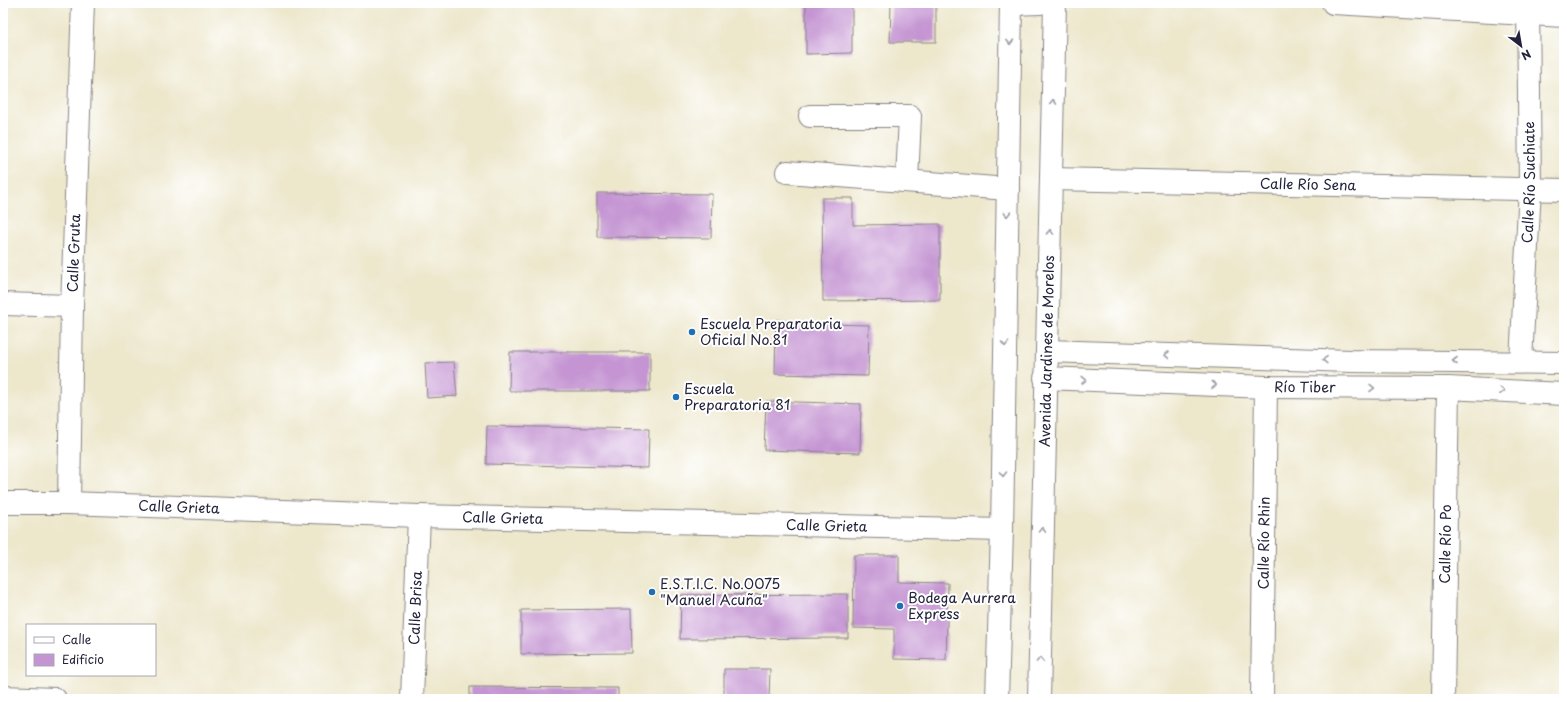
<svg xmlns="http://www.w3.org/2000/svg" width="1567" height="702" font-family="'Playpen Sans',sans-serif">
  <rect width="100%" height="100%" fill="#fff"/>
  <filter id="ink" filterUnits="userSpaceOnUse"><feTurbulence type="fractalNoise" baseFrequency=".025" numOctaves="2"/><feDisplacementMap in="SourceGraphic" scale="8" xChannelSelector="R" yChannelSelector="G"/><feConvolveMatrix kernelMatrix="1 2 1 2 8 2 1 2 1" color-interpolation-filters="sRGB"/></filter>
  <filter id="wash" filterUnits="userSpaceOnUse"><feTurbulence type="fractalNoise" baseFrequency=".012" numOctaves="4" result="noise"/><feDisplacementMap in="SourceGraphic" scale="16" xChannelSelector="R" yChannelSelector="G"/><feGaussianBlur stdDeviation="0.9" result="paint"/><feColorMatrix in="noise" values="0 0 0 0 0 0 0 0 0 0 0 0 0 0 0 0 0 1.4 0 .05"/><feComposite in="paint" operator="in"/></filter>
  <g filter="url(#wash)">
    <rect width="100%" height="100%" fill="#ede7cc"/>
    <g id="blocks">
      <path fill="#c595d3" d="M806,3h46v50l-46,1z
        M891,3h45v39h-46z
        M597,193l115,1 -1,44 -114,-1z
        M822,198h31v27l87,-1v76l-117,1z
        M776,323l93,2 -1,51 -93,-2z
        M510,352h140v39h-141z
        M454,362l3,34 -30,2 -2,-35z
        M766,401l95,3 -1,49 -96,-3z
        M487,426l162,3 -1,39 -162,-4z
        M854,555h45v27l49,1 -2,77 -52,-1v-30l-41,-1z
        M848,594v44l-168,1 1,-44z
        M631,609l1,44 -111,1v-44z
        M724,669h46l-1,30h-45z
        M470,687l148,1v11h-148z"/>
    </g>
  </g>
  <g filter="url(#ink)">
    <use href="#blocks" fill-opacity="0" stroke="#888484" stroke-width="1"/>
    <g fill="none" stroke-linecap="round" stroke-linejoin="round">
      <defs>
        <g id="minor">
          <path d="M1333,3l231,13"/>
          <path d="M1011,4l29,-1"/>
          <path d="M810,116h100l-3,65"/>
          <path d="M787,172l221,17"/>
          <path id="s1" d="M1051,179l513,11"/>
          <path d="M3,304l69,2"/>
          <path d="M1047,351l304,10 213,2"/>
          <path id="s2" d="M1521,361l9,-173 -2,-185"/>
          <path id="s3" d="M1045,378l221,9 182,1 116,6"/>
          <path id="s4" d="M3,503h66l350,13 583,14"/>
          <path id="s5" d="M69,503l3,-197 11,-303"/>
          <path d="M3,697l52,2"/>
          <path id="s6" d="M412,699l7,-183"/>
          <path id="s7" d="M1262,699l4,-312"/>
          <path id="s8" d="M1443,699l5,-311"/>
        </g>
        <g id="major">
          <path d="M997,699l5,-169 9,-527"/>
          <path id="s9" d="M1039,699l16,-696"/>
        </g>
      </defs>
      <use href="#minor" stroke="#888484" stroke-width="24"/>
      <use href="#major" stroke="#888484" stroke-width="24"/>
      <use href="#minor" stroke="#fff" stroke-width="22"/>
      <use href="#major" stroke="#fff" stroke-width="22"/>
    </g>
    <defs><path id="oneway-chevron" d="M-2-3.5L2.5 0L-2 3.5" fill="none" stroke-width="1.6" stroke-linecap="round" stroke-linejoin="round"/></defs>
    <g stroke="#9c9ca7">
      <use href="#oneway-chevron" transform="translate(1010 42) rotate(91)"/>
      <use href="#oneway-chevron" transform="translate(1053 102) rotate(-89)"/>
      <use href="#oneway-chevron" transform="translate(1007 214) rotate(91)"/>
      <use href="#oneway-chevron" transform="translate(1050 232) rotate(-88)"/>
      <use href="#oneway-chevron" transform="translate(1005 344) rotate(91)"/>
      <use href="#oneway-chevron" transform="translate(1167 355) rotate(-178)"/>
      <use href="#oneway-chevron" transform="translate(1325 360) rotate(-178)"/>
      <use href="#oneway-chevron" transform="translate(1455 361) rotate(-180)"/>
      <use href="#oneway-chevron" transform="translate(1084 380) rotate(2)"/>
      <use href="#oneway-chevron" transform="translate(1214 385) rotate(2)"/>
      <use href="#oneway-chevron" transform="translate(1372 388) rotate(1)"/>
      <use href="#oneway-chevron" transform="translate(1502 391) rotate(3)"/>
      <use href="#oneway-chevron" transform="translate(1003 474) rotate(91)"/>
      <use href="#oneway-chevron" transform="translate(1042 530) rotate(-89)"/>
      <use href="#oneway-chevron" transform="translate(1040 660) rotate(-89)"/>
    </g>
  </g>
  <g fill="#1f6fb2" stroke="#fff" stroke-width="1.5">
    <circle cx="692" cy="332" r="4"/>
    <circle cx="676" cy="397" r="4"/>
    <circle cx="652" cy="592" r="4"/>
    <circle cx="900" cy="606" r="4"/>
  </g>
  <g text-anchor="middle" stroke-width="4" stroke-linejoin="round" paint-order="stroke">
    <g font-size="14" fill="#22223b" stroke="#fff">
      <text dy="5" stroke="none"><textPath href="#s2" startOffset="179">Calle Río Suchiate</textPath></text>
      <text dy="5" stroke="none"><textPath href="#s1" startOffset="257">Calle Río Sena</textPath></text>
      <text dy="5" stroke="none"><textPath href="#s5" startOffset="250">Calle Gruta</textPath></text>
      <text dy="5" stroke="none"><textPath href="#s9" startOffset="348">Avenida Jardines de Morelos</textPath></text>
      <text dy="5" stroke="none"><textPath href="#s3" startOffset="260">Río Tiber</textPath></text>
      <text dy="5" stroke="none"><textPath href="#s4" startOffset="176">Calle Grieta</textPath></text>
      <text dy="5" stroke="none"><textPath href="#s4" startOffset="500">Calle Grieta</textPath></text>
      <text dy="5" stroke="none"><textPath href="#s4" startOffset="824">Calle Grieta</textPath></text>
      <text dy="5" stroke="none"><textPath href="#s7" startOffset="156">Calle Río Rhin</textPath></text>
      <text dy="5" stroke="none"><textPath href="#s8" startOffset="155">Calle Río Po</textPath></text>
      <text dy="5" stroke="none"><textPath href="#s6" startOffset="91">Calle Brisa</textPath></text>
    </g>
    <g font-size="14" fill="#22223b" stroke="#fff" text-anchor="start">
      <text x="700" y="329">Escuela Preparatoria<tspan x="700" dy="16">Oficial No.81</tspan></text>
      <text x="684" y="394">Escuela<tspan x="684" dy="16">Preparatoria 81</tspan></text>
      <text x="660" y="589">E.S.T.I.C. No.0075<tspan x="660" dy="16">"Manuel Acuña"</tspan></text>
      <text x="908" y="603">Bodega Aurrera<tspan x="908" dy="16">Express</tspan></text>
    </g>
  </g>
  <rect width="1567" height="702" fill="none" stroke="#fff" stroke-width="16"/>
  <rect x="26" y="624" width="130" height="52" fill="#ffffff" stroke="#a7a7b1"/>
  <rect x="34" y="637" width="20" height="6" fill="#ffffff" stroke="#a7a7b1"/>
  <text x="62" y="644" font-size="12" fill="#22223b">Calle</text>
  <rect x="34" y="654" width="20" height="12" fill="#c595d3" stroke="#a7a7b1"/>
  <text x="62" y="664" font-size="12" fill="#22223b">Edificio</text>
  <g transform="translate(1521 46) rotate(149)" stroke="#ffffff" stroke-width="3" paint-order="stroke">
  <path d="M0-3L7 15L0 10L-7 15Z" fill="#22223b"/>
  <text y="-6" font-size="11" font-weight="bold" text-anchor="middle" fill="#22223b">N</text>
  </g>
</svg>
